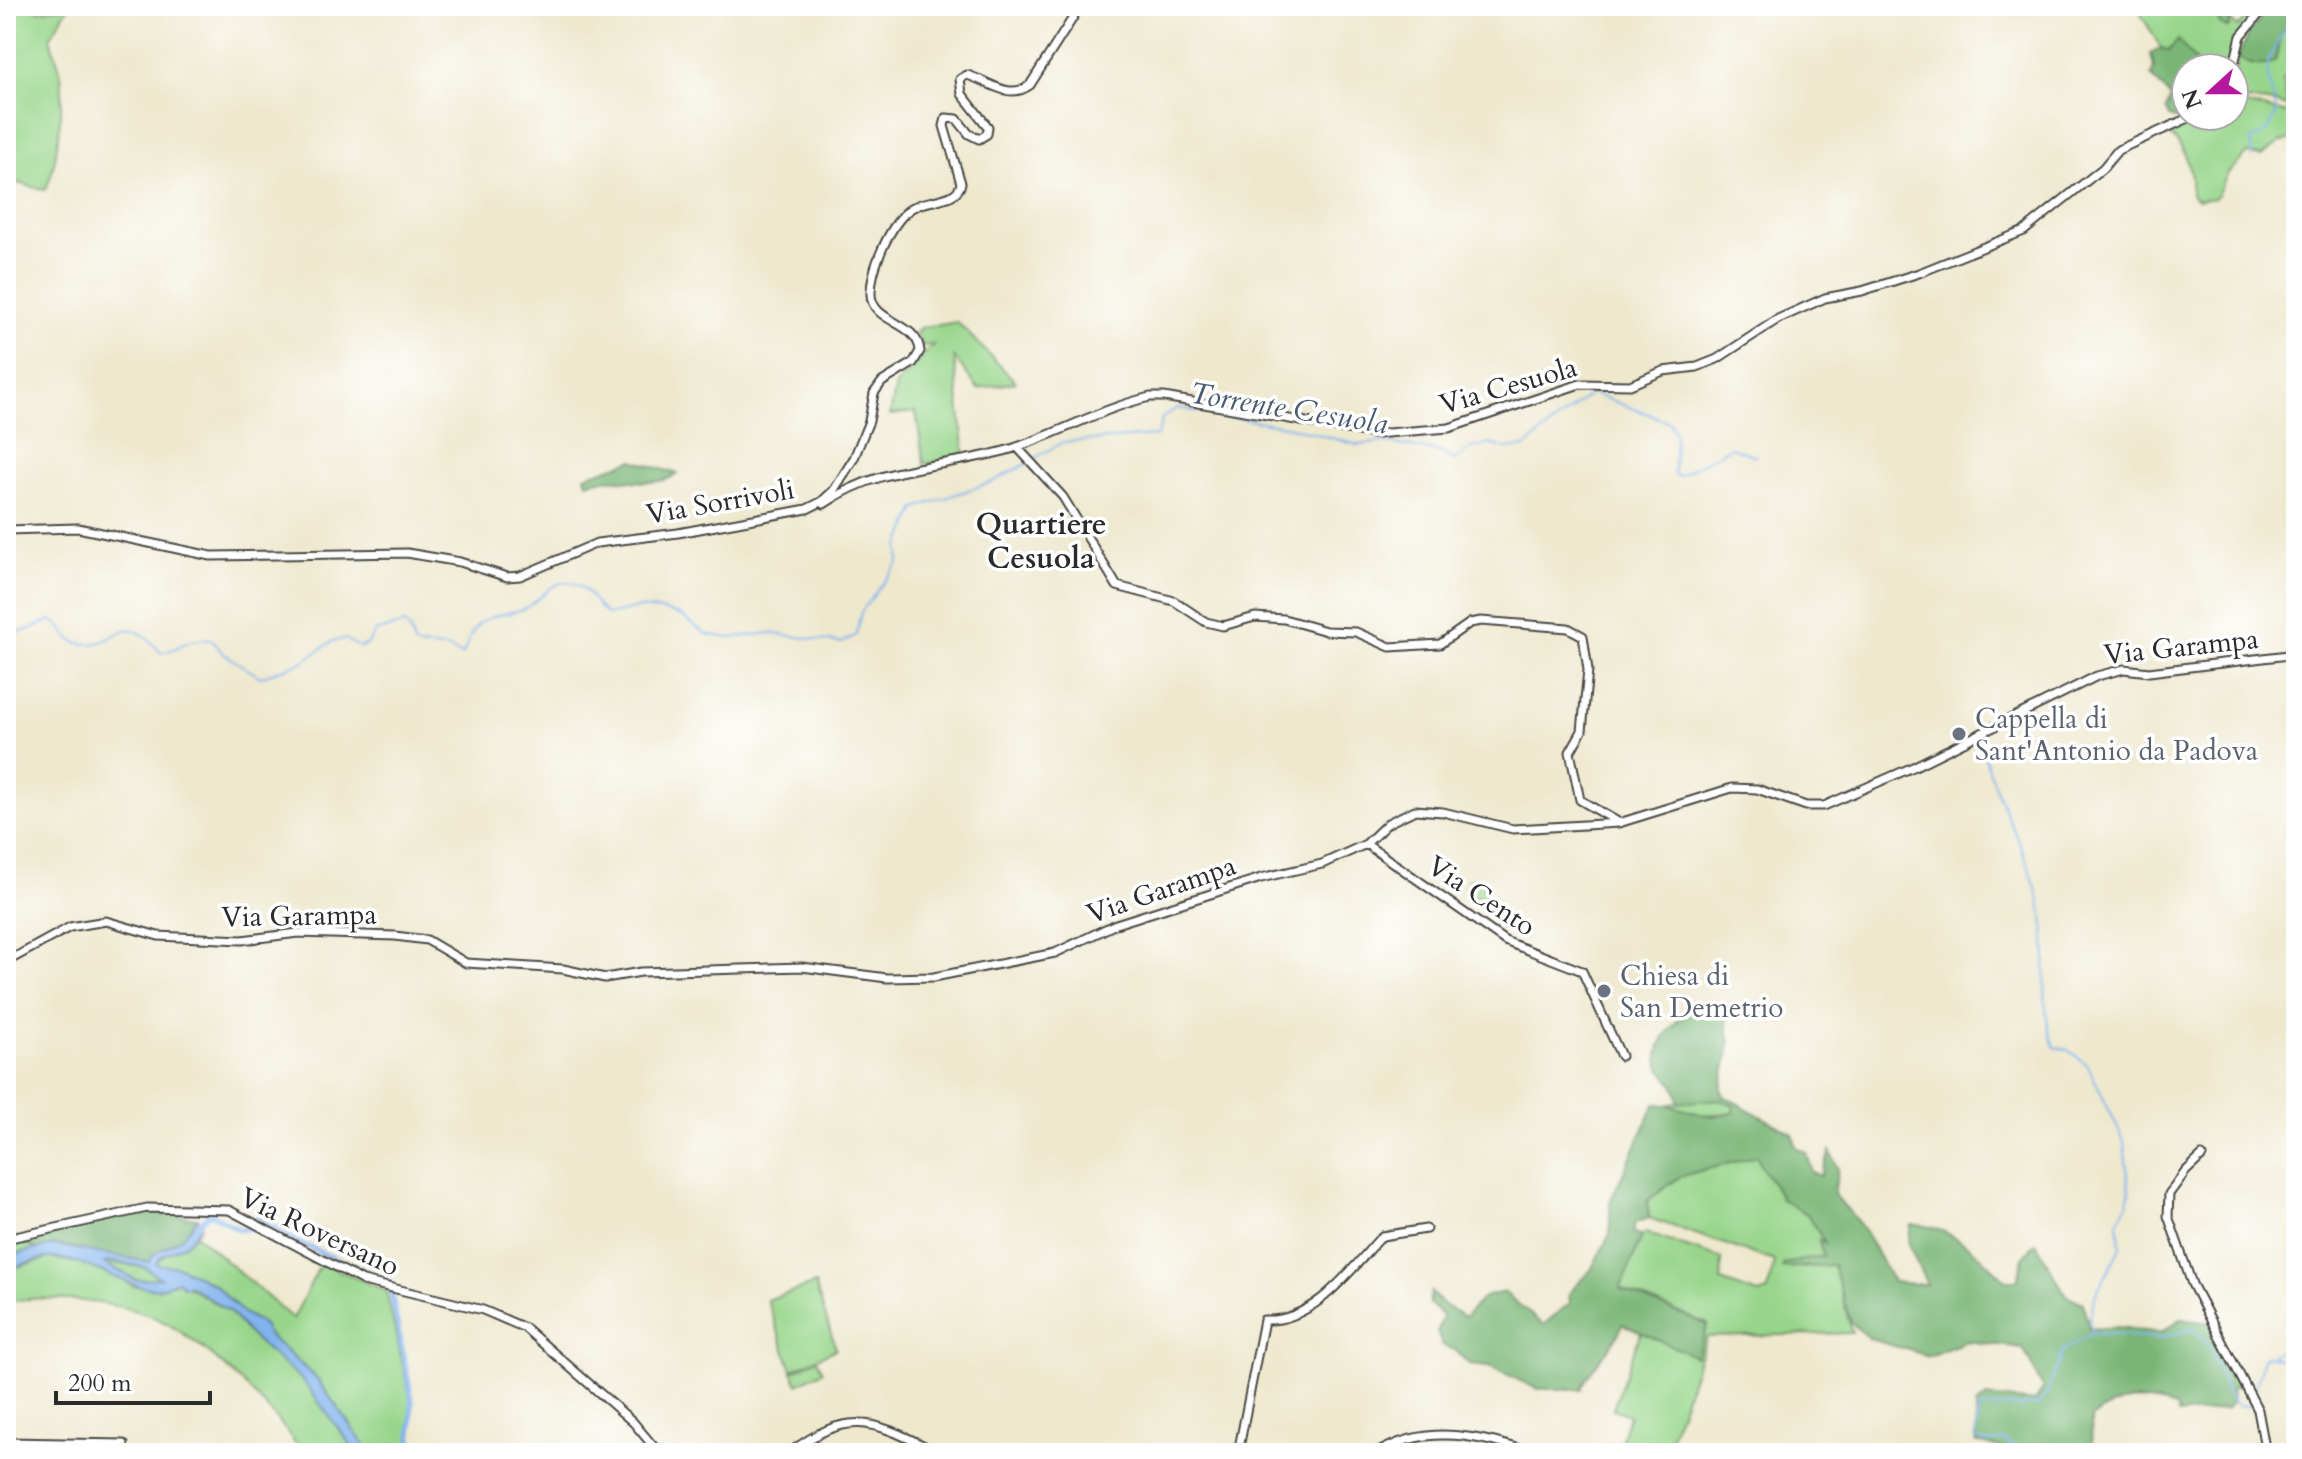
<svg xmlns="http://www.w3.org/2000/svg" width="2302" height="1459" font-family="Cardo,serif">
  <rect width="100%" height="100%" fill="#fff"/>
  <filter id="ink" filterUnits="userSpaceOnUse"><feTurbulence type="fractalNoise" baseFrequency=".0125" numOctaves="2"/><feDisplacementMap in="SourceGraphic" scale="16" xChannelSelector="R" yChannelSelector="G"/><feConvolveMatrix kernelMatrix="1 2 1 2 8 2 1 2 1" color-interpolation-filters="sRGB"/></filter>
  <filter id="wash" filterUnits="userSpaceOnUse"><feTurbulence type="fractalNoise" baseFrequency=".006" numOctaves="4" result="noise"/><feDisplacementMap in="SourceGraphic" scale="32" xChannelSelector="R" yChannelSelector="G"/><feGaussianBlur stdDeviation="1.8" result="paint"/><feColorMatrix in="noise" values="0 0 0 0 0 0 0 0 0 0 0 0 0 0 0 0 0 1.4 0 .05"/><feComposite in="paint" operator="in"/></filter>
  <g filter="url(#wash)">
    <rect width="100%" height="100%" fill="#eee8cd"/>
    <path fill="#97d58a" stroke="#61805a" stroke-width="2" d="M6,6h23l10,5 30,-5 -19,32c3,12 9,25 11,37 3,23 -4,96 -16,115l-39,-10z
      M2136,6h65l5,10 10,-3 4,12 8,3 3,-7 7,6 18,-21h6l-27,37 -4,25h-30l-19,-21 -13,4 -8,-3z
      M2296,27v47l-13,6 4,23 9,6 -18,-6 -44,-4 4,-42c11,9 25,11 37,4l7,-30z
      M2234,103l62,11v24l-15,4 -20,14 -14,-2 -19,19 -13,25 -17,2 -7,-6c2,-22 -5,-53 -28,-62l34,-16h37z
      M957,322l59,60 -38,7 -24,-32 11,100 -41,7 -8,-52 -26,3 6,-30 37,-40 -11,1 -6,-14 4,-4z
      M1469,879l16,2v16l-18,-1 -2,-9z
      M1698,1099h21l15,6v8l-42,2 -22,-11z
      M1757,1156c5,18 19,26 24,43l26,15 20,31 -3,11 -39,8 19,4 29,-4 19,69 -145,4 -42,116h-16l-29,-9 9,-29 -16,-6 28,-77 55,24 12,-32 -88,-35 22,-53 4,-3 76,26 -1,22 37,13 10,-3 6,-30 -125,-43 -2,-17 34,-25z
      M195,1234l98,85 28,-56 65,28 25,110 -1,52h-40l-54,-75 -48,-43 -6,-12 -18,-9 -29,-29 -35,-18 -25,-2c9,-15 29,-18 40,-31z
      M18,1237l1,5 19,7 -32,7v-15z
      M49,1258l34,6 36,12 14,10 28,2 17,-7 52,31 21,24 51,43 55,74h-55c-26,-42 -99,-113 -144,-134 -35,-16 -115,-27 -152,-16v-33z
      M103,1262l41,5 16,12 -24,1z
      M815,1284l21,65 -44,21 -25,-70z
      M817,1359l6,12 -25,13 -6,-12z"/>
    <path fill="#79b676" stroke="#527050" stroke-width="2" d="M2214,6h18l-4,22 -8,-3z
      M2270,6h26v21l-14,5 -7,29c-12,7 -26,5 -37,-4l10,-23z
      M2178,40l23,28h-15v43l-7,9 -10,-3 -3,-7 5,-13 -20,-21 3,-8 -3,-14 10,-6 8,3z
      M633,460l45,14c-27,18 -62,-2 -91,9l-2,-7z
      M1746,1005l-20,15 4,25 -9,44 3,7 69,38 3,13 11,6 5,19 9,4 9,-25 8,18 -4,25 29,34 30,54 34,3 -19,-41 3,-19c37,-2 70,30 94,55h13l5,-23 13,-14 30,52 17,8 6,26 29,-2 42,6 21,-14 30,4 29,62 -9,4 1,13 -5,7 -48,6 -3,-8c-33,-10 -57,-11 -85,11l1,35h-68l-48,-10v-38l11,-8 48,5 8,-14 -20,-40 -56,-7 -38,15 -59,-17 -19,-16 -18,-58 -51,3 2,-4 39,-8 -4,-16 6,3 -18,-29 -26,-15c-5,-17 -19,-25 -24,-43l-76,20 -34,25 2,17 -14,5 -2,9 9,4 -22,53 88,36 -12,32 -73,-33c-10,26 -32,40 -42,65h-44l-47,-23 -21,-2 -14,-14 -13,-5 -5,-13 6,-16 -14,-13 2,-11 10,11 24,14 19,-20 20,-5 39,33 27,-22 -1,-10 22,-23 19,-36v-32l45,-98c28,0 49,19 78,9v-8l-14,-6 -41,4c1,-19 -14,-24 -19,-40 -6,-20 19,-43 31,-56z
      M175,1210l6,6 17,2 -17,21 -27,15 -5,8 -62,-9 -14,-6 -18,-2 -17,4 -19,-7 -1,-4 114,-27z"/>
    <path fill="#81b4ee" stroke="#56708c" stroke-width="2" fill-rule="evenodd" d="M198,1218l3,9 -15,17 -26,13 -4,7 24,3 35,18 29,29 18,9 6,12 48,43 54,75h-13l-55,-73 -51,-44 -21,-24 -41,-27 -5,2 -6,-6c-7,1 -11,6 -17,7 -26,6 -76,-32 -113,-30 -13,1 -29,8 -42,12v-14l49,-11 94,17 5,-8 27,-16zM113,1262l31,5 16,11 -24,2 -32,-17z"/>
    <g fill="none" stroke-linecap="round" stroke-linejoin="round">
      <path stroke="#81b4ee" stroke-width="2" d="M2252,157l-1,-16 17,-11 9,-18 -10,-37 2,-17 19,-35 8,-6
        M1032,460l31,-18 94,-6 6,-19 14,-9 114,19 67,18 25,-3 57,10 14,8 17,-12 18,-4 18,5 18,-2 66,-54 79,29 5,13 -1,39 5,2 52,-29 25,9
        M6,633l19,-2 26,-11c12,5 16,21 28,23 42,9 40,-41 82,10 23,-4 18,-15 51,-13l11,13 37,24 42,-15 31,-21 12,-2 14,8 8,-2 8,-13 29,-8 5,4 6,18 32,2 16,7c4,-10 6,-20 13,-28 13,-14 31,-12 47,-18 18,-7 27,-30 48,-26 19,3 23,24 37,32l30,-7 23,2 19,5 26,19 23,4 41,-5 72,10 14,-8 5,-23 38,-50v-15l17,-39 76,-26 34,-18
        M1982,746c13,55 47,105 59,161 11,46 -4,96 13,140l14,3 19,14 37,77 5,51 -2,14 -9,15 2,27 -25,48 -6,23 4,14
        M2272,1355l19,-11 5,-19
        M2255,1392l8,-35 5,-1 28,7
        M2024,1453l-20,-13 -17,3 -12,-4 3,-28 4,-3 56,-3 8,-9 17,-46 30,-17 66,5 33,-9c29,20 23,52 44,76l15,1"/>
      <path stroke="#81b4ee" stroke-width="5" d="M196,1226l14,-13 30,17 12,-2 6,-11 39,25 92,40 23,118 -1,53"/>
    </g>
  </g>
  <g filter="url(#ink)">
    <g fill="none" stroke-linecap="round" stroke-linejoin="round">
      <defs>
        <path id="minor" d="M2233,68l8,-32 25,-30
          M1017,447l46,50 54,89 57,15 32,21 17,4 32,-9 29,2 42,12 30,1 34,15 50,-3 30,-21 11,-2 87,7 15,8 5,34 -6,61 -12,21 10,48 38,22
          M824,504c57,-40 123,-36 187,-55 47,-15 91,-41 139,-52h14l211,37 74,-6 131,-44 50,1 33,-14 34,-4 20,-8 61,-40 47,-21 37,-7 57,-18 105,-42 79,-63 15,-18 75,-34
          M6,530l72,-2 133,28 196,-3 53,9 47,15 13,-1 77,-33 81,-10 129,-24 14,-7 13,-12 20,-32 15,-37 5,-28 8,-11 31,-19 7,-12c-2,-30 -50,-28 -49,-58 0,-25 19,-69 39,-84 15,-11 48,-6 51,-26l-17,-57 2,-8 11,1 12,15 10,5 8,-5 1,-7 -26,-33 -2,-15 7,-4c22,6 42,26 63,10l44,-69 2,-10
          M1366,844l139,97 77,30 39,85
          M6,962l64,-35 36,-6 52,15 84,4 56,-7 97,3 32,4 39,23 97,6 42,9 36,-6 161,-5 85,11 47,-1 121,-24 61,-29 145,-46 61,-14 44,-20 22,-21 27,-13 28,2 70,17 106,-6 113,-35 25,1 49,17h18l89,-39 184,-91 27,-7 25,3 147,-18
          M2202,1156l-16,15 -17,23 -1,22 24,68 66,126 8,43
          M6,1239l141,-31 82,2 134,71 120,29 42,18 108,94 26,31
          M6,1442l118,2
          M789,1453c63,-47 85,-31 150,0
          M1238,1453l26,-133c50,3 88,-52 118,-84l44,-7
          M1377,1453c52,-31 103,-16 157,0"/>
      </defs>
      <use href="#minor" stroke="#484743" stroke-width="11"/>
      <use href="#minor" stroke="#fff" stroke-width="7"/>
    </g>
  </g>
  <g fill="#6b7280" stroke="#fff" stroke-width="3">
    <circle cx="1959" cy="734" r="8"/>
    <circle cx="1604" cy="991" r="8"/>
  </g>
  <g text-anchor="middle" stroke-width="7" stroke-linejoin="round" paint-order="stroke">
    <g font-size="28" fill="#2b2b2b" stroke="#fff">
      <text transform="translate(1508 385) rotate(-16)" y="10">Via Cesuola</text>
      <text transform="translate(720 501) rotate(-10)" y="10">Via Sorrivoli</text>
      <text transform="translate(2181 646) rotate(-6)" y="10">Via Garampa</text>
      <text transform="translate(1161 889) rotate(-19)" y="10">Via Garampa</text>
      <text transform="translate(1482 895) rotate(33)" y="10">Via Cento</text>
      <text transform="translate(299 915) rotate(-1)" y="10">Via Garampa</text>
      <text transform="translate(320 1231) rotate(25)" y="10">Via Roversano</text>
    </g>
    <g font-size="28" fill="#5b616d" stroke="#fff" text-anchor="start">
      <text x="1975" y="728">Cappella di<tspan x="1975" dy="32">Sant'Antonio da Padova</tspan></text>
      <text x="1620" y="985">Chiesa di<tspan x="1620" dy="32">San Demetrio</tspan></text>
    </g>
    <g font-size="30" font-style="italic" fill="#495b6f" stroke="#fff">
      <text transform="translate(1289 408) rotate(9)" y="10">Torrente Cesuola</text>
    </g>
    <g font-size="30" font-weight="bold" fill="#2b2b2b" stroke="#fff">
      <text x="1041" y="534">Quartiere<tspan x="1041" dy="34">Cesuola</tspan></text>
    </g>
  </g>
  <rect width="2302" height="1459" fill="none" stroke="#fff" stroke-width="32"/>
  <g transform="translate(2210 92) rotate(249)"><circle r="38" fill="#ffffff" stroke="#aaaaaa" stroke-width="2"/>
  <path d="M0-6L14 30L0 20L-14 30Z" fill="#b5179e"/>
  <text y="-12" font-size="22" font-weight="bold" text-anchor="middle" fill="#2b2b2b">N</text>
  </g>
  <path d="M56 1391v12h154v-12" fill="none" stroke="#2b2b2b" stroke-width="4"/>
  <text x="68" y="1391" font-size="24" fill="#2b2b2b" stroke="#ffffff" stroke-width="6" paint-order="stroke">200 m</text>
</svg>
